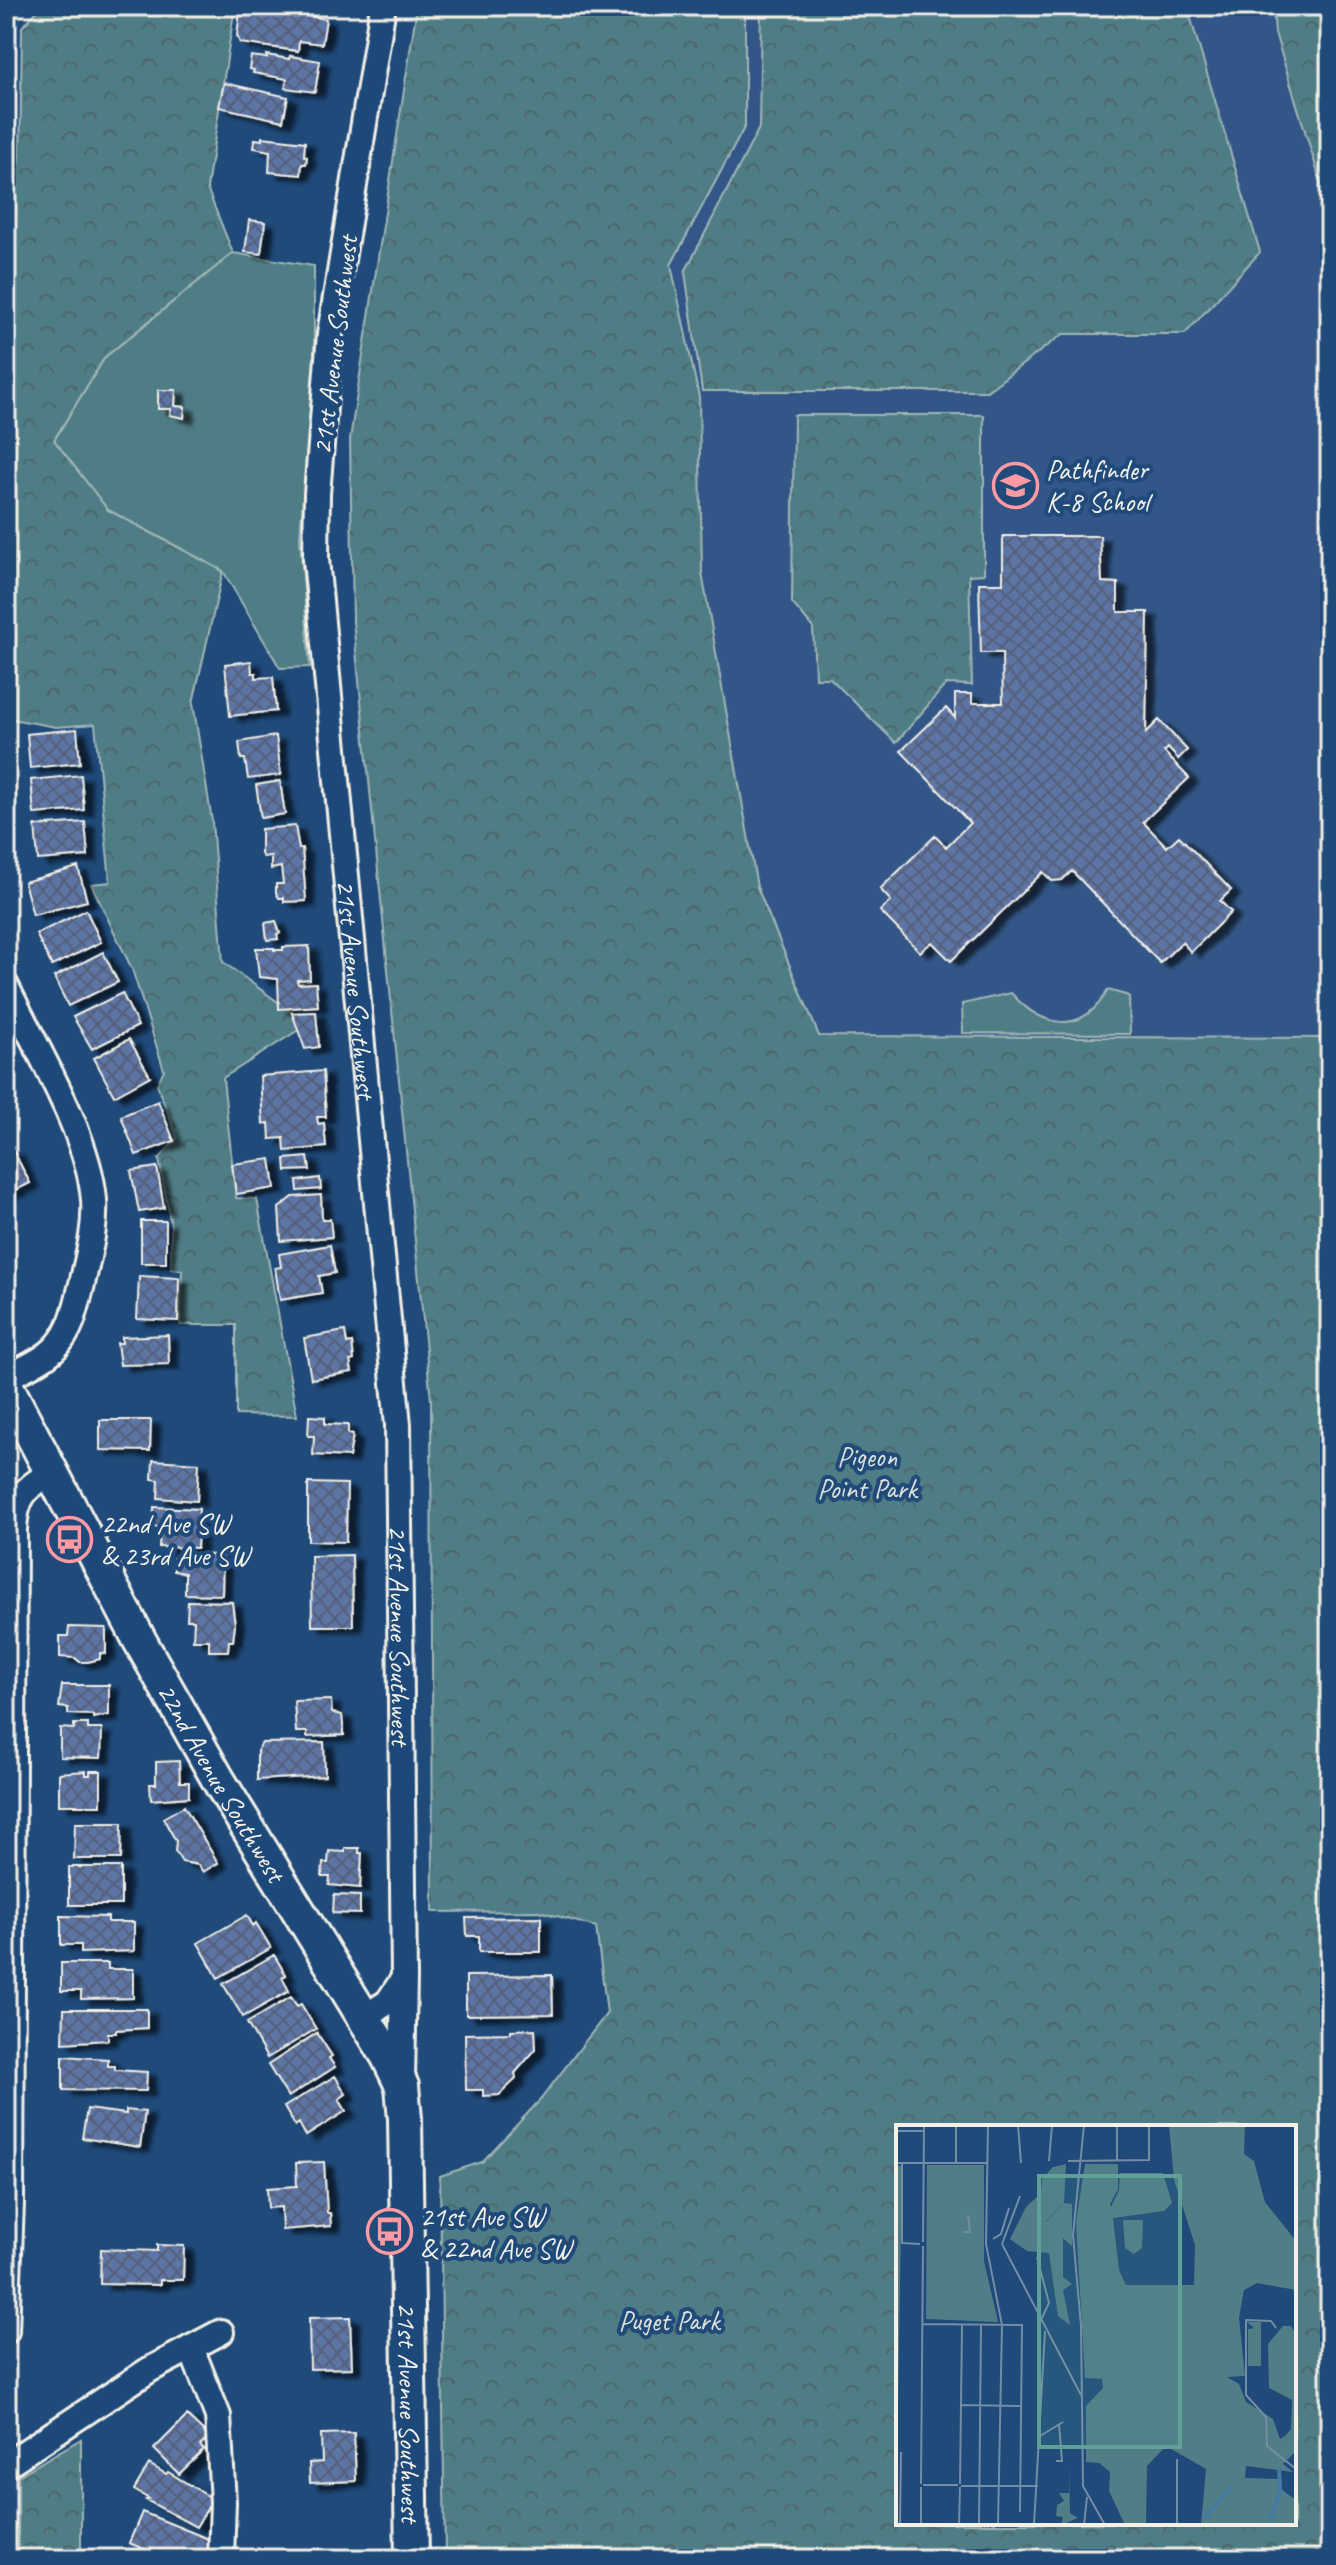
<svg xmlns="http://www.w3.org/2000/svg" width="1336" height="2565" font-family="Caveat,sans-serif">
  <defs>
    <pattern id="forest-crowns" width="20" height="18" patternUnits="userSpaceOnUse" patternTransform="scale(2)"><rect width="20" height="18" fill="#507d86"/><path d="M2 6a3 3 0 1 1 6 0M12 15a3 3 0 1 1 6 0" fill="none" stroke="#4d6569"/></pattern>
    <pattern id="building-cross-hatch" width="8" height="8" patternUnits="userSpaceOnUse" patternTransform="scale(2)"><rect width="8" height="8" fill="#5d74a5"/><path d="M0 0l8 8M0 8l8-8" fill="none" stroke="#54607a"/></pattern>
    <filter id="shadow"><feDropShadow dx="9" dy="5" stdDeviation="2" flood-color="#0009"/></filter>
  </defs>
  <rect width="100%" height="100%" fill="#1f4a7a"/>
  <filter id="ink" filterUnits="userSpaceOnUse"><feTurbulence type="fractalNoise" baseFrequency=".0125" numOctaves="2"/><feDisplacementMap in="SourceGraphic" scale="16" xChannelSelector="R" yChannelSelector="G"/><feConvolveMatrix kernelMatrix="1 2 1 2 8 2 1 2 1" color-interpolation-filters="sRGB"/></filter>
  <g filter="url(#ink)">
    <path fill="#325787" d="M745,6h528l2,27 45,147 10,50v808l-511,-2 -62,-149 -55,-314 -3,-176 -28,-133 74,-138z"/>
    <path fill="#507d86" stroke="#a2b7b7" stroke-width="2" d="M233,253l81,13v98l-14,174 10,129 -30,1 -57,-97 -115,-61 -54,-70 51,-83z
      M1108,990l21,6 1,38 -167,-1 -1,-29 49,-11c31,35 71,43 97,-3z"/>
    <path fill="url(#forest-crowns)" stroke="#a2b7b7" stroke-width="2" fill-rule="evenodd" d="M42,6h193l-28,182 26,65 -128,104 -51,83 54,70 115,61 -30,132 19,118 11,141 85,62 -85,54 13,120 21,1 40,217 -61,-1v-90h-56l2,-55 -11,-1v-43l-12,-67 18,-21 -20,-54 7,-14 -32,-101 -41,-85 19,-2 -15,-158 -39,3 -50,-9v-533l14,-24 2,-134z
      M417,6h328v120l-74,139 28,132 3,176 55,314 62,149 511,2v1521c-31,0 -63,2 -95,0 -21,-1 -48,-11 -68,0h-722l-5,-383 42,-14 59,-63 66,-86 -11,-86 -57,-16 -106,1 -2,-512 -78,-779 -3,-182zM898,2127h396v396h-396z
      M761,6h426l73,246 -75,82h-122l-76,57h-285l-17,-119 74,-144z
      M1273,6h57v224l-10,-50 -45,-147z
      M794,415h190v159l-15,1 3,110 -26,-1 -50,59 -66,-65h-15l-2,-50 -21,-25z
      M81,2439v120h-63v-83z"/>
    <path fill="url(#building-cross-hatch)" stroke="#f4f1e8" stroke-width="2" filter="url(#shadow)" d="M250,6l59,7v3l17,3 -4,25 -23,-3 -1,10 -58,-8 -3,-7 3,-25 10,-2z
      M267,55l22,4 1,-3 30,5 -5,31 -30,-4 2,-9 -34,-6 1,-3 -5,-1 2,-13 16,2z
      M224,83l64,14 -5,24 -64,-14z
      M262,137l43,5 -1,14 3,1 -1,7h-4l-1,11 -32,-3 1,-21 -16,-3 1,-9 7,1z
      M249,220l16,2 -4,32 -16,-2z
      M158,390h18l-1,16 10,1 -1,11 -14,-3 1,-6h-13z
      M1003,536h97l2,46 16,1v29h30l-2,121 13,-13 28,30 -9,9 -10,-11 -4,4 25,26 -46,44 24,25 12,-11 52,54 -11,11 11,11 -40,40 -9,-10 -22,21 -88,-92 -10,9 -10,1 -9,-9 -92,89 -19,-19 -12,10 -40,-41 11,-10 -11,-12 55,-53 11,11 24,-24 -69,-72 45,-43 9,10v-24h17v9h31l-1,-50h-21l-2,-70h24z
      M251,661l1,12h4v5l17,-1 3,34 -46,5 -5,-52z
      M77,729l3,34 -50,5 -3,-34z
      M276,736l5,39 -33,4 -3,-20h-4l-2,-17z
      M81,775l3,35 -50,4 -3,-34z
      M280,781l5,33 -24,4 -5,-33z
      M85,822l3,34 -50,4 -3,-34z
      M295,826l4,23 3,-1 4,53 -22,1v-4h-5l-3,-5v-9h7l-2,-17 -10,2v-13l-8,1 -2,-3v-25z
      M78,867l9,34 -54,14 -9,-33z
      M86,910l15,32 -49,24 -16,-32z
      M276,921l4,12 -3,1 1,5 -11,1 -2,-17z
      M309,946l1,33 -13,1 1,4 18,-1 2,23 -39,3 -1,-30 -19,-2 -3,-29h18v2h9v-3z
      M103,952l15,30 -50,24 -14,-29z
      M122,993l16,33 -46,23 -19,-32z
      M316,1012l3,35 -14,2 -13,-36z
      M129,1039l21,37 -36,20 -20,-38z
      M323,1071l3,46h-9l1,7 6,-1 2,24 -41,4 -1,-13 -14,1 -1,-16 -6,1 -3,-48z
      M158,1101l16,40 -38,14 -15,-39z
      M13,1150l17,33 -24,12v-41z
      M308,1157l2,13 -24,1 -1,-12z
      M271,1159l4,29 -39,6 -4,-30z
      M157,1167l7,41 -25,4 -8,-41z
      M320,1178l1,11 -23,2 -1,-10z
      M321,1195l1,24h8l2,18 -51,4 -2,-33 14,-11z
      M141,1221h25v42h-25z
      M330,1245l5,28 -16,3 3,17 -42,7 -5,-32 6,-1 -2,-13z
      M139,1276l40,2 -1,43 -41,-2z
      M345,1331l2,13 5,-1 2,17 -4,1 2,11 -41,7 -7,-41z
      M168,1335l1,29 -49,1 -3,-22h5v-6z
      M309,1416l16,1v7l23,1v9l5,1 -4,22 -36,-2 1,-19h-6z
      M100,1420h51l-1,31 -50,-1z
      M153,1460l46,3 -2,38 -39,-3 1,-18 -7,-1z
      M308,1483l39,1 -1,58 -38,-1z
      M154,1507l45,2 -2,39 -38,-1 1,-20h-7z
      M178,1554l45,1 -1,40 -37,-1v-21l-11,-2v-13h4z
      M352,1555l1,71h-41l-1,-70z
      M188,1601l44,1 3,23 -2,16h-4l-1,10h-19v-11h-16l1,-20h-7z
      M69,1627l37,1v26l-6,-1v6l-12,3h-8l-5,-4 -15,-1v-21h8z
      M62,1685h47v30l-16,3v-3l-25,-1v-6l-9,-1z
      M331,1700l1,13 10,2 2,20 -37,2v-5h-11l-2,-31z
      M74,1724h14v5h14l-1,29 -41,-1v-29l14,1z
      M324,1742l1,34 -68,4v-29l5,-8z
      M179,1761l1,21h9v15l-38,3 -1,-16h6v-22z
      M86,1771v4h4v-4h11v34h-42v-32z
      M184,1806l34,57 -15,9 -5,-7 -16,-3 -7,-11 1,-10 -13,-23z
      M75,1823h47l-1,36h-47z
      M345,1848h14v5h3l-2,35 -31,-3 1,-8h-8l1,-14h5l1,-12 16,1z
      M69,1867h52v38h-52z
      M334,1895l26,1v18l-27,-1z
      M247,1915l6,11 3,-3 15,25 -53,30 -20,-35z
      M61,1916l47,1v5h26v29l-53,2v-8h-20z
      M541,1917v35h-62v-16h-12l-1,-18z
      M274,1955l12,20 -4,2 7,14 -46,26 -20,-33z
      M61,1963h47v6h25v29l-52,1v-8h-20z
      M552,1975l1,39 -87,1v-39z
      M291,1997l6,9 4,-2 15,25 -49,29 -20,-35z
      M64,2009h83v19l-31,2v3h-8v7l-45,3z
      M535,2029l1,20 -21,24 1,6 -17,16 -16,1v-6h-17l-1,-56 46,-1v-3z
      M317,2033l15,23 -3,2 6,9 -47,30 -20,-32z
      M63,2056l45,3v7h7v4l32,2 -1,19 -83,-1z
      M335,2076l11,18 -7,5 7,12 -40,25 -7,-13 -4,3 -11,-19z
      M87,2109l39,5v-4l19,2 -5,35 -58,-9z
      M324,2162l3,51h3l1,13 -49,4 -1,-23 -13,1 -1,-20 30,-2 -1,-23z
      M157,2245l27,1 -1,34h-23v5l-60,-1 1,-35 56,2z
      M350,2317l2,51 -42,1 -1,-51z
      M187,2416l22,21 -9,9 4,4 -25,24 -25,-25z
      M354,2433l2,48 -46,2 -1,-20 13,-1 -1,-28z
      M149,2464l17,10 2,-2 45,27 -17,28 -50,-27 3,-1 -15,-9z
      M142,2512l69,28 -8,19h-35l-39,-16z"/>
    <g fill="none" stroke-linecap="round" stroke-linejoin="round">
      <defs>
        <g id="street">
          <path id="s1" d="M383,6l-53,328 -13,160 -1,65 82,866 6,553 -2,102"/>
          <path d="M6,986c29,60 83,149 88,214 2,28 -6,57 -12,84 -6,23 -9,44 -25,62 -12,14 -35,23 -51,32"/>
          <path d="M363,2018l25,-16 16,-24"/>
          <path d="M6,2331l5,-128 3,-674c2,-32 10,-41 37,-56"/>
          <path d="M191,2348l27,68 5,86 -2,57"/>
          <path d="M6,2465l143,-95 72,-38"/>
        </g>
        <g id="secondary">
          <path id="s2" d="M6,1385l134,256 79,140 169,276 14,29 3,33 7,440"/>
        </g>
      </defs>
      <use href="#street" stroke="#f4f1e8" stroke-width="30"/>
      <use href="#secondary" stroke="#f4f1e8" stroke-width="38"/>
      <use href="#street" stroke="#1f4a7a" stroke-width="24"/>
      <use href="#secondary" stroke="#1f4a7a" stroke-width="32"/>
    </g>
  </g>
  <defs>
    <symbol id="school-ring" viewBox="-11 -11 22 22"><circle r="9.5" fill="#1f4a7a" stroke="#ff9aa2" stroke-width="1.5"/><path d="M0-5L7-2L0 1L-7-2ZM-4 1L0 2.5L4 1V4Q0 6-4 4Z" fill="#ff9aa2"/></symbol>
    <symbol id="bus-ring" viewBox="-11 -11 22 22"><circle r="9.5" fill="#1f4a7a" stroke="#ff9aa2" stroke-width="1.5"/><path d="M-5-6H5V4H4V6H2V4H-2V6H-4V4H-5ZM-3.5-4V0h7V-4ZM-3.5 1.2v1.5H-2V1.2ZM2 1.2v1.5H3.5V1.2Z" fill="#ff9aa2"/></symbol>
  </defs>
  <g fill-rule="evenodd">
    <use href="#school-ring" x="990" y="460" width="51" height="51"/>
    <use href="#bus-ring" x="44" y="1514" width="51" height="51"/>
    <use href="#bus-ring" x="364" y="2206" width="51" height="51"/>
  </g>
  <g text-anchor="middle" stroke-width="8" stroke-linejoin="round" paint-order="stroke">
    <g font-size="28" fill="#f4f1e8" stroke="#1f4a7a">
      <text transform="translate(334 345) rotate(-83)" y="10">21st Avenue Southwest</text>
      <text dy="10" stroke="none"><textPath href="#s1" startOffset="990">21st Avenue Southwest</textPath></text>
      <text dy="10" stroke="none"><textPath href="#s1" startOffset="1638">21st Avenue Southwest</textPath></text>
      <text dy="10" stroke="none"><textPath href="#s2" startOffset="452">22nd Avenue Southwest</textPath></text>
      <text dy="10" stroke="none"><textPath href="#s2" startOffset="1132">21st Avenue Southwest</textPath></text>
    </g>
    <g font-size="28" fill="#f4f1e8" stroke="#1f4a7a" text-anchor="start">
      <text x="1046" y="479">Pathfinder<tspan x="1046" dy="32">K-8 School</tspan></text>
      <text x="101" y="1533">22nd Ave SW<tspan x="101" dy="32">&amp; 23rd Ave SW</tspan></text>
      <text x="420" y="2226">21st Ave SW<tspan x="420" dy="32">&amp; 22nd Ave SW</tspan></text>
    </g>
    <g font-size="28" fill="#dbe0d9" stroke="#1f4a7a">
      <text x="867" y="1466">Pigeon<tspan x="867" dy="32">Point Park</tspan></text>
      <text x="669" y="2330">Puget Park</text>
    </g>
  </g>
  <g transform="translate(896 2125)">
    <rect width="400" height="400" fill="#1f4a7a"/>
    <path d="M0,41h6l-6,359zM168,78l8,1v42l-27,-23zM351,197h14v44h-13v-37l6,-1z" fill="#507d86"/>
    <path d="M273,0h76l-1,29 10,7 11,41 31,39v49l-39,-7 -13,7 -5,28 6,58 -18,1 12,7 7,18 27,17 7,20 5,-3 6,-7 1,-29 -23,-12 -1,-44 15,-18h8l5,9v116l-13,13 10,8 -47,-6 -1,12 37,1 -1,10 15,11v25h-95l5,-56 -40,-23 -19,20 -1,59h-21l-16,-34 1,-19 -11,-9 -13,-1v-56l17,-18 -1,-9 -17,-1 -9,-156 9,-58h33v25l-8,15 1,3 8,-17 1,-17h43l9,30 -8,8 -51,7 6,52 7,15h68l1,-40 -21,-65zM170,39l-2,39 -19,19 18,14v41l9,7 -9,6 7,35 -12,-9 -9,-63 -22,-2 -17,-12 16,-32 15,-14 1,-14 11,-12zM31,40h57v96l14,61 -72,-3zM227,95h20l-1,28 -8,6 -9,-6zM173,342l1,46 8,5 -17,7 2,-8 -7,-1 1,-11 7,-4 -5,-8h10z" fill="#507d86"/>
    <path fill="none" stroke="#4479a2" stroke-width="4" d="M308,394l26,-31M373,400l11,-34 -1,-24"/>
    <path fill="none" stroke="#748da6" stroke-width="2" d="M92,0l-2,119 16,81 -4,200M122,0l3,38M188,0l-11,110 8,91 2,160 22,39M0,6h28M221,35v-35M153,36l3,-36M172,36l81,-1v-35M0,38h91M6,38v80l18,1M60,38v-38M67,107h7l-2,-17M97,114l8,-5 8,-26M27,117l1,-117M106,119l79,151M106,119l18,-48M141,132l12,46 -9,19M27,199l99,1 -2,187M380,203l-5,-7 -25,-1v75l20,22 1,29 29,23M65,280l60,1M144,311l23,-14M160,336h6l-3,-37M25,359l2,-238M64,359l2,-159M27,360h35M65,361h77M4,400l1,-73M25,400v-38M63,400l1,-38M83,400l2,-200M138,400l11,-194M188,400l3,-28M281,400v-66"/>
    <path fill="#5fa199" fill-opacity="0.15" stroke="#5fa199" stroke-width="4" d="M143,51h141v271h-141z"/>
    <rect width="400" height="400" fill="none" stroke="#f4f1e8" stroke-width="4"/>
  </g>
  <rect width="1336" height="2565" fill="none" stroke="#1f4a7a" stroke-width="32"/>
  <rect x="16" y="16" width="1304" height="2533" fill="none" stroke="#f4f1e8" stroke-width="3" filter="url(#ink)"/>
</svg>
